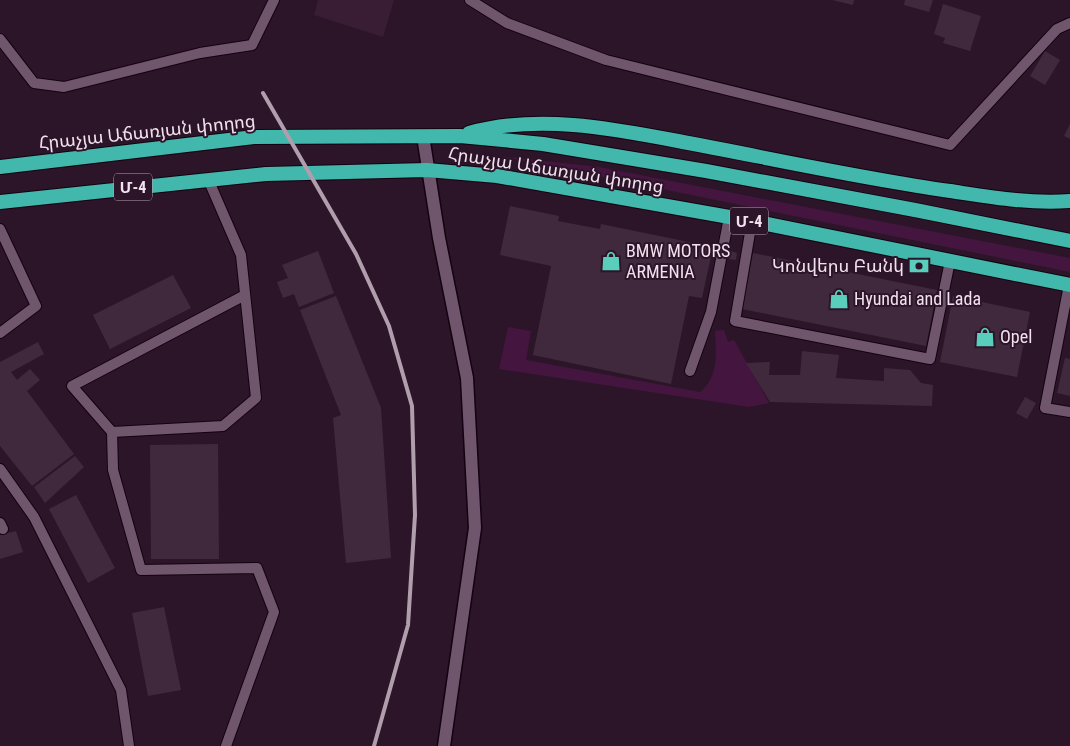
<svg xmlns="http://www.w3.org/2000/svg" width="1070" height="746" font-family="'Roboto Condensed','Noto Sans Armenian',sans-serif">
  <rect width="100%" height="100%" fill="#2c1528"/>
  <path fill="#391d35" d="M318,0h76l-11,37 -69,-22z"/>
  <path fill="#44163f" d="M499,156l100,11 471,91v14z
    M508,327l23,4 -5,29 174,32c19,-16 16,-37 15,-61l9,-1 4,12 6,-2 35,63 -20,4 -250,-38z"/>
  <path fill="#41293d" d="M832,0h22l-1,5z
    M905,0h28l-4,12 -25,-7z
    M943,4l38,12 -11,35 -27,-8 2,-5 -11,-4z
    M1045,51l15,9 -15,25 -15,-9z
    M1070,124v15l-6,-3z
    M510,206l49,10 -1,5 42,8 1,-5 112,23 -11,51 -13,-2 -18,88 -138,-29 18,-89 -51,-11z
    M318,251l16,42 -35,14 -5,-13 -11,4 -6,-16 11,-4 -6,-13z
    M731,251l6,2 -1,7 -7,-1z
    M753,253l184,37 -11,56 -184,-37z
    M173,275l18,33 -81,41 -17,-34z
    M336,296l45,112 10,150 -45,5 -13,-145 8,-3 -41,-105z
    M953,296l77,16 -13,65 -77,-15z
    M38,342l6,12 -33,18 6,8 13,-11 10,11 -13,11 47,63 -42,32 -32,-40v-84z
    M802,351l37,4 -3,23 48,3v-13l26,2 11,13 12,2 -1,21 -162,-4 -24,-39 24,-1 -1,13h31z
    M1065,358l5,1v37l-13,-3z
    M1025,397l11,6 -9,16 -11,-6z
    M218,444l1,115h-68l-1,-114z
    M75,456l9,11 -39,36 -11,-16z
    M76,495l39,73 -27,15 -39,-74z
    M16,531l7,21 -23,7v-24z
    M164,607l17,83 -33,6 -16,-83z"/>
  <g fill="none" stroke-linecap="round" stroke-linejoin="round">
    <defs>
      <path id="service" d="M470,0l37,23 99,37 344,85 107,-116 13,-6
        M0,39l34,44 30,4 136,-34 52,-8 22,-45
        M208,179l33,76 15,143 -33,28 -111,6 1,38 28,100 116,-2 17,44 -48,134
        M752,221l-17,100 195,38 20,-98
        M0,229l36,77 -36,27
        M1069,285l-24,123 25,4
        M690,371l21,-59 18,-95
        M112,432l-40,-46 173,-91
        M0,469l34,48 87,173 8,56
        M0,523l3,6"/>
      <path id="tertiary" d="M423,136l16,102 28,140 8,150 -31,218"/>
      <path id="trunk" d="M469,133c67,-19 141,-5 209,8 91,17 181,37 272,50 40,6 79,13 120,10
        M0,167l254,-30 206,-1 83,8 163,27 209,39 155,31
        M0,202l266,-28 161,-4 70,6 255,45 318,64"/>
    </defs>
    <use href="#service" stroke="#130211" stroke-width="12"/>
    <use href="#tertiary" stroke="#130211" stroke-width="15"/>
    <use href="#trunk" stroke="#130211" stroke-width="16"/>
    <use href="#service" stroke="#70566c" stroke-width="10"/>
    <use href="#tertiary" stroke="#70566c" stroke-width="12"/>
    <use href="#trunk" stroke="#42b7ac" stroke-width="14"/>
    <path stroke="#b19ead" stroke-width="4" d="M263,93l93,161 33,72 23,80 3,109 -7,110 -34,121"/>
  </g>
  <defs>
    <symbol id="shop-bare" viewBox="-9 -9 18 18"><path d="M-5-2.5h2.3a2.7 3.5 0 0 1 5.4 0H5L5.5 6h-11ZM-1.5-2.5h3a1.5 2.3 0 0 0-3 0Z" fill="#5acebd" stroke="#2c1528" stroke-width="2.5" paint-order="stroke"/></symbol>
    <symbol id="bank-bare" viewBox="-9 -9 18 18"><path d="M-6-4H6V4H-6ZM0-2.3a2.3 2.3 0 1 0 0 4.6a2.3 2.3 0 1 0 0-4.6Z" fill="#5acebd" stroke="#2c1528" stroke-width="2.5" paint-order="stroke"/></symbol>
  </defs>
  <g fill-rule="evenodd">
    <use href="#shop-bare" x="597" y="247" width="28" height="28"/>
    <use href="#bank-bare" x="905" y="252" width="28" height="28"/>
    <use href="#shop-bare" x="825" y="285" width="28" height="28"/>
    <use href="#shop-bare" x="971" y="323" width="28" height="28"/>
  </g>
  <g text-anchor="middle" stroke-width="4" stroke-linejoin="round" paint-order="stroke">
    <g fill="#2c1528" stroke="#b6a4b3" stroke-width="1">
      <rect x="114" y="173.5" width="38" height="27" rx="4"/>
      <rect x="730" y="207.5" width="38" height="27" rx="4"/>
    </g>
    <g font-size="16" font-weight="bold" fill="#f1e1ee">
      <text x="133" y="193">Մ-4</text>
      <text x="749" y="227">Մ-4</text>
    </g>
    <g font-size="18" fill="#f1e1ee" stroke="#2c1528">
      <text transform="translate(147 132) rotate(-6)" y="6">Հրաչյա Աճառյան փողոց</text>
      <text transform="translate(556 170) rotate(9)" y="6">Հրաչյա Աճառյան փողոց</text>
    </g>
    <g font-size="18" fill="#f1e1ee" stroke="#2c1528" text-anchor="start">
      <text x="626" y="257">BMW MOTORS<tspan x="626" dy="21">ARMENIA</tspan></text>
      <text x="904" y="272" text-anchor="end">Կոնվերս Բանկ</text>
      <text x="854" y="305">Hyundai and Lada</text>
      <text x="1000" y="343">Opel</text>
    </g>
  </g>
</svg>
